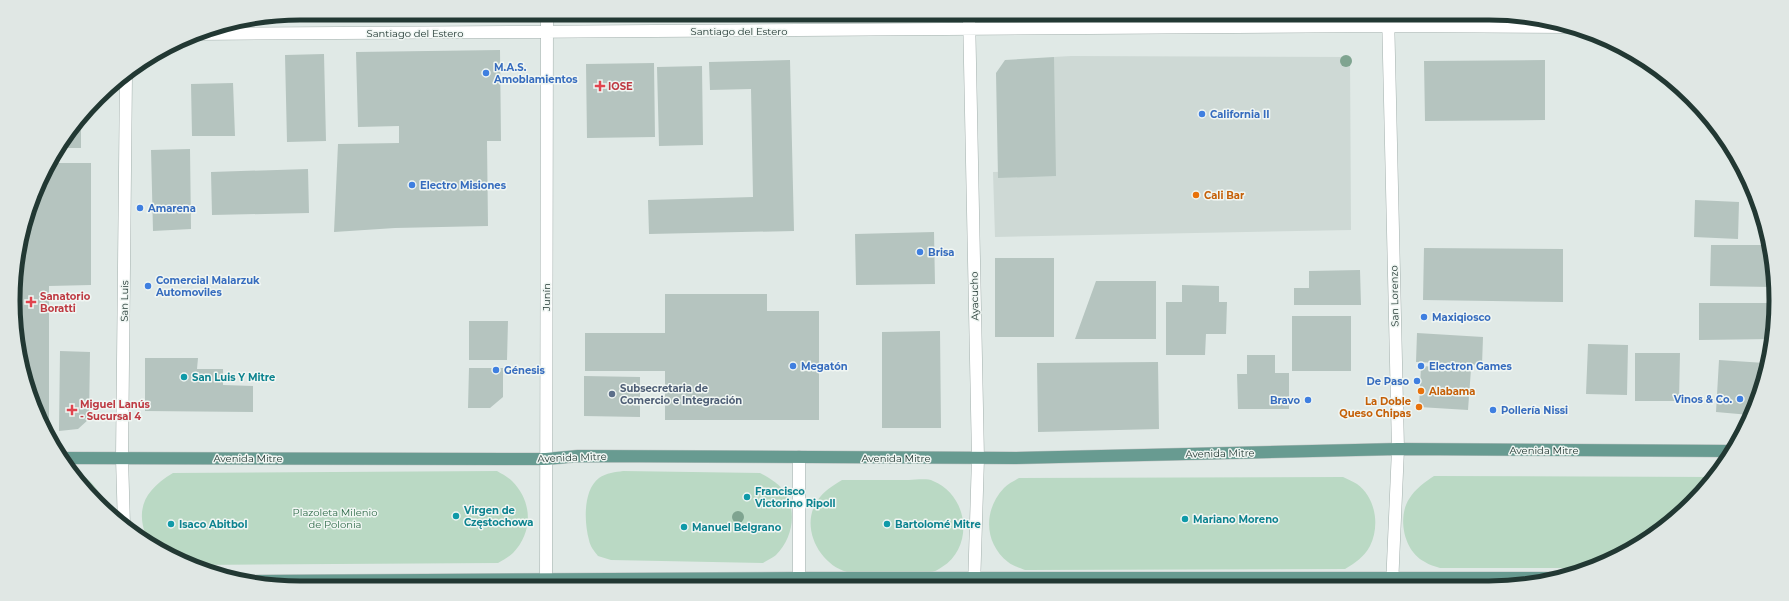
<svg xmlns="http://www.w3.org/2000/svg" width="1789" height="601" font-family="Montserrat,sans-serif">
  <rect width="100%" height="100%" fill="#e0e9e6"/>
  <path fill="#ced9d5" d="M1071,56l279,1 1,173 -356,7 -2,-65 59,-1 2,-114z"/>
  <path fill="#bad9c4" d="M497,471c5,3 11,6 15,10 21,21 21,51 1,72 -4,4 -10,7 -15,10l-302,2 -47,-22c-15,-32 -6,-52 24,-70z
    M623,471l137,2c9,5 20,11 26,21 11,20 6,45 -10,61 -3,3 -9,5 -13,8l-152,-3 -13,-4c-4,-5 -8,-10 -9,-16 -5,-18 -6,-50 10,-62 7,-5 17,-6 24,-7z
    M71,472c17,0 33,24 35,39l-9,-7z
    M1434,476l277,1 -33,39 -63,42 -32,10h-143c-5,-2 -11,-3 -15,-6 -21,-10 -28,-44 -16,-63 6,-10 16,-17 25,-23z
    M1343,477c5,2 10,5 14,7 19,14 23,42 13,62 -6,11 -15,17 -25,23l-320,1c-5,-2 -12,-4 -17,-8 -24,-19 -25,-52 -4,-74 4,-4 10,-7 15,-10z
    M842,480c22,0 45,0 67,0 7,0 18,-2 24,1 35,14 42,65 9,86 -4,3 -8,5 -13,5 -20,0 -39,0 -58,0 -7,0 -17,2 -24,0 -28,-8 -47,-45 -30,-71 7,-10 15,-15 25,-21z"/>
  <path fill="#b5c4bf" d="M500,50l1,91h-14l1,85 -93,2 -61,4 4,-88 61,-1v-17l-41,1 -2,-75z
    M324,54l2,87 -39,1 -2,-87z
    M1054,57l2,119 -58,2 -2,-105 9,-13z
    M790,60l4,171 -145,3 -1,-34 105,-3 -2,-108 -41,1 -1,-28z
    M1545,60v60l-120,1 -1,-60z
    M654,63l1,74 -68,1 -1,-74z
    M702,66l1,79 -44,1 -2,-79z
    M233,83l2,53h-43l-1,-52z
    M81,117v31h-23l15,-23z
    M190,149l1,80 -38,2 -2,-81z
    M49,163h42v122l-42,1v139l-3,1 -23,-51 -9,-56 1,-56 28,-90z
    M308,169l1,44 -97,2 -1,-43z
    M1695,200l44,2 -1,37 -44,-2z
    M934,232l1,52 -79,1 -1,-51z
    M1711,245h58l3,13v29l-62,-1z
    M1424,248l139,1v53l-140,-2z
    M995,258h59v79h-59z
    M1360,270l1,35h-67v-17h15v-17z
    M1096,281h60v58h-81z
    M1182,285l37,1v16h8l-1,32h-20l-1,21h-39v-53h16z
    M665,294h102v17h52v109h-154v-49h-80v-38h80z
    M1699,303h73v36l-73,1z
    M1292,316h59v55h-59z
    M469,321h39l-1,39h-38z
    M940,331l1,97h-59v-96z
    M1417,333l66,4 -1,28 -66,-3z
    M1588,344l40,1 -1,50 -41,-1z
    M60,351l30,1 -1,67 -11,10 -19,2z
    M1635,353h45l-1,48h-44z
    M1247,355h28v18h14v36h-51l-1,-35h10z
    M145,358h53l-1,11h26v16l30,1v26l-108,-1z
    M1719,360l46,3 -1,18 -14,34 -34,-3z
    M1158,362l1,67 -121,3 -1,-69z
    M1421,366l50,3 -3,41 -49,-3z
    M469,368h34v29l-13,11h-22z
    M584,376l56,1v40l-56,-1z"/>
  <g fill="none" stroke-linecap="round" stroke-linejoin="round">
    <defs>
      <path id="street" d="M969,13l9,445 -4,129
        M1388,13l10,436 -6,137
        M193,34l1195,-8 186,1
        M124,526l-2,-68 4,-383
        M799,578v-121
        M546,580l1,-567"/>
      <path id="primary" d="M60,458l486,1 32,-3 437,2 383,-9 334,2
        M246,581l553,-3h751"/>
    </defs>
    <use href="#street" stroke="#a3b0ad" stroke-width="13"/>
    <use href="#primary" stroke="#bdc3c2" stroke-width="13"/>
    <use href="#street" stroke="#fff" stroke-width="12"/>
    <use href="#primary" stroke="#689b91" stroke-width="12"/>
  </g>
  <g fill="#7fa490">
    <circle cx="1346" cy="61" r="6"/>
    <circle cx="738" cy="517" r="6"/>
  </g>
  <g fill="#3f7fe0" stroke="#f0f6f3" stroke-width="1.5">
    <circle cx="486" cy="73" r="4"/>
    <circle cx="1202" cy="114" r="4"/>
    <circle cx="412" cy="185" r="4"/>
    <circle cx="140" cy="208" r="4"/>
    <circle cx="920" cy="252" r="4"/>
    <circle cx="148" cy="286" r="4"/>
    <circle cx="1424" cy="317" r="4"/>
    <circle cx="793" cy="366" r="4"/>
    <circle cx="1421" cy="366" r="4"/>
    <circle cx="496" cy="370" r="4"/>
    <circle cx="1417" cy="381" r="4"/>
    <circle cx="1740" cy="399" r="4"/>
    <circle cx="1308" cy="400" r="4"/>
    <circle cx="1493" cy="410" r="4"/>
  </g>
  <g fill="#e0444e" stroke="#f0f6f3" stroke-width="1.5">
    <path d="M598 80h4v4h4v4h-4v4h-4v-4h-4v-4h4z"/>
    <path d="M29 296h4v4h4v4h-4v4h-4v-4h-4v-4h4z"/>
    <path d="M70 404h4v4h4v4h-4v4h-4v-4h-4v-4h4z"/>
  </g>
  <g fill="#e8710a" stroke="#f0f6f3" stroke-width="1.5">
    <circle cx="1196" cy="195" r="4"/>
    <circle cx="1421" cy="391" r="4"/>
    <circle cx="1419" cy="407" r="4"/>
  </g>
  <g fill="#0f9aa8" stroke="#f0f6f3" stroke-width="1.5">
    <circle cx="184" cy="377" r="4"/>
    <circle cx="747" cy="497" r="4"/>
    <circle cx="456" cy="516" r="4"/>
    <circle cx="1185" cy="519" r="4"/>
    <circle cx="171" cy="524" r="4"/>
    <circle cx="887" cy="524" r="4"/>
    <circle cx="684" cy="527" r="4"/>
  </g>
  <circle fill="#5c6f8a" stroke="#f0f6f3" stroke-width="1.5" cx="612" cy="394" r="4"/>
  <g text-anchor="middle" stroke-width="3" stroke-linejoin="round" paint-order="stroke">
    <g font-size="10" fill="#223833" stroke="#f0f6f3">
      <text x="739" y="35">Santiago del Estero</text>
      <text x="415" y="37">Santiago del Estero</text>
      <text transform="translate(974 296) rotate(-91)" y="4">Ayacucho</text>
      <text transform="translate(1394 296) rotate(-91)" y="4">San Lorenzo</text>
      <text transform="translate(546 297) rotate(-90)" y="4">Junín</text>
      <text transform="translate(124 301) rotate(-89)" y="4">San Luis</text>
      <text x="1544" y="454">Avenida Mitre</text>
      <text transform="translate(1220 453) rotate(-1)" y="4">Avenida Mitre</text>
      <text transform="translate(572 457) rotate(-2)" y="4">Avenida Mitre</text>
      <text x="248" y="462">Avenida Mitre</text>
      <text x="896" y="462">Avenida Mitre</text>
    </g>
    <g font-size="10" font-weight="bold" fill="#366cbe" stroke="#f0f6f3" text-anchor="start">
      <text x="494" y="71">M.A.S.<tspan x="494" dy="12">Amoblamientos</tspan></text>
      <text x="1210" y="118">California II</text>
      <text x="420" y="189">Electro Misiones</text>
      <text x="148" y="212">Amarena</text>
      <text x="928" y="256">Brisa</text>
      <text x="156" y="284">Comercial Malarzuk<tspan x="156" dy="12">Automoviles</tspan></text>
      <text x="1432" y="321">Maxiqiosco</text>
      <text x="801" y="370">Megatón</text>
      <text x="1429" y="370">Electron Games</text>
      <text x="504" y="374">Génesis</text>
      <text x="1409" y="385" text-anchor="end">De Paso</text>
      <text x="1732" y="403" text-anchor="end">Vinos &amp; Co.</text>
      <text x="1300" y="404" text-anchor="end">Bravo</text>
      <text x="1501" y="414">Pollería Nissi</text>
    </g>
    <g font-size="10" font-weight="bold" fill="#be3a42" stroke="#f0f6f3" text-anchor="start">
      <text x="608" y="90">IOSE</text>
      <text x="40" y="300">Sanatorio<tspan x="40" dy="12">Boratti</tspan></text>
      <text x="80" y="408">Miguel Lanús<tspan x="80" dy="12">- Sucursal 4</tspan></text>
    </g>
    <g font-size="10" font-weight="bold" fill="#c56008" stroke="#f0f6f3" text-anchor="start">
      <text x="1204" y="199">Cali Bar</text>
      <text x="1429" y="395">Alabama</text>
      <text x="1411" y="405" text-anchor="end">La Doble<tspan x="1411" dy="12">Queso Chipas</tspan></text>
    </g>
    <g font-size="10" font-weight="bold" fill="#0d838f" stroke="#f0f6f3" text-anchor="start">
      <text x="192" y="381">San Luis Y Mitre</text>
      <text x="755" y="495">Francisco<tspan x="755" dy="12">Victorino Ripoll</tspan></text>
      <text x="464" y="514">Virgen de<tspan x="464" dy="12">Częstochowa</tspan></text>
      <text x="1193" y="523">Mariano Moreno</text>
      <text x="179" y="528">Isaco Abitbol</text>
      <text x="895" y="528">Bartolomé Mitre</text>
      <text x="692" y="531">Manuel Belgrano</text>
    </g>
    <g font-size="10" font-weight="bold" fill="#4e5e75" stroke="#f0f6f3" text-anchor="start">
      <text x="620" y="392">Subsecretaria de<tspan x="620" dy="12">Comercio e Integración</tspan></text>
    </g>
    <g font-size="10" fill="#306b4a" stroke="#f0f6f3">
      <text x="335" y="516">Plazoleta Milenio<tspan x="335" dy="12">de Polonia</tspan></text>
    </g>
  </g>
  <path d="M0 0H1789V601H0ZM300 20H1489A280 280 0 0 1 1769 300V301A280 280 0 0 1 1489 581H300A280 280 0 0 1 20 301V300A280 280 0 0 1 300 20Z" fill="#e0e7e4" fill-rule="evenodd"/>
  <path fill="none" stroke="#223833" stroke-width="5" d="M300 20H1489A280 280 0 0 1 1769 300V301A280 280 0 0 1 1489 581H300A280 280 0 0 1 20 301V300A280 280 0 0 1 300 20Z"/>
</svg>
